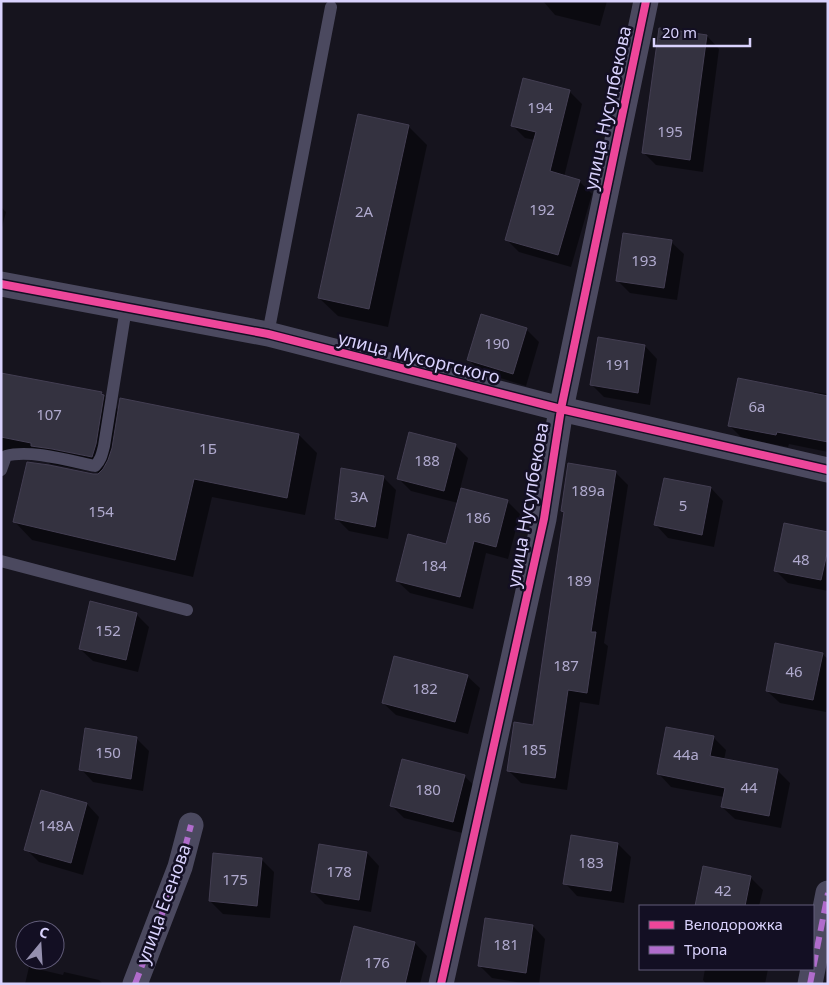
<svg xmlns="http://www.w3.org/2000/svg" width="829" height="985" font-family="'Noto Sans',sans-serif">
  <rect width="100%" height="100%" fill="#16141e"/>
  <path fill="#0007" d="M543,1h64l-7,25 -45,-11z
    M707,36l12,13 -16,123 -47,-7 -13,-13z
    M569,91l13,13 -18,73 15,4 13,13 -21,73 -52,-15 -13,-13 29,-99 -10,-2 -13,-13z
    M359,116l50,11 18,18 -39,182 -50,-11 -19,-18z
    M1,207l5,5 -5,19z
    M671,242l13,12 -7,46 -47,-7 -13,-13z
    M526,329l13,13 -13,44 -45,-14 -13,-13z
    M645,346l12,13 -7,46 -46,-8 -12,-12z
    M1,374l100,19 18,18 180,24 18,18 -12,62 -93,-18 -19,80 -161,-37 -18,-19 79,-46 8,-2 -51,-9 -4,-4 -45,-9z
    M814,392l14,2v58l-39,-8 -1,3 -46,-9 -12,-12 84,-32z
    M455,445l13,13 -8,31 47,12 13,13 -12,45 -22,-6 -13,56 -63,-16 -13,-12 50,-36 11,-42 -47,-12 -13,-13z
    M615,472l13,13 -24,158 4,3 -9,59 -19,-3 -13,88 -46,-7 -13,-13 26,-43 31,-213 -3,-3z
    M383,477l13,13 -8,49 -39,-8 -13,-13z
    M711,488l12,13 -9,46 -46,-9 -12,-13z
    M828,533v58l-40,-8 -13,-13z
    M136,614l13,13 -11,45 -45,-11 -13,-12z
    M822,654l6,5v43l-2,10 -46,-9 -13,-12z
    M467,676l13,12 -12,46 -72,-19 -13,-12z
    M713,737l13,13 -2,10 53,10 13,13 -9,45 -46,-9 -13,-12 2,-10 -53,-10 -12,-13z
    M136,738l13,13 -6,40 -50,-9 -12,-13z
    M464,776l13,12 -11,46 -62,-16 -12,-12z
    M87,804l12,13 -16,58 -44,-13 -13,-13z
    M572,837l46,7 13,13 -7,46 -47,-7 -12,-13z
    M367,853l12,13 -8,46 -46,-8 -13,-13z
    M261,859l13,13 -4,46 -47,-4 -13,-13z
    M704,868l46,9 13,13 -4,16h-63z
    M533,926l12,13 -6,45h-11l-36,-6 -13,-13z
    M415,943l12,13 -7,28h-79z
    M29,967l34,8 1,-3 35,8 4,4h-78z
    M705,969h63l-3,15h-59l-3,-4z"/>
  <path fill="#343240" stroke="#433e52" d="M659,28l48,7 -17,125 -48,-7z
    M523,78l47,12 -20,81 30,9 -22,75 -53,-15 31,-108 -25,-6z
    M358,114l51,11 -40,184 -51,-11z
    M623,233l49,7 -8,48 -48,-7z
    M481,314l46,14 -14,46 -46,-14z
    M598,337l47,8 -7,48 -48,-8z
    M1,373l101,19 -1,2 3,1 -8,49 -4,13 -40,-8 -21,-3v-3l-30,-6z
    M738,378l90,18v46l-51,-10 -1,3 -48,-9z
    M120,398l179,36 -12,64 -93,-19 -19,81 -162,-38 14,-60 22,3 44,9h5l5,-5 5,-9 4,-12z
    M409,432l47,12 -12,47 -47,-12z
    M568,463l48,8 -25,161h5l-9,61 -19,-3 -13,88 -48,-7 7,-49 19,3 31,-213 -3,-1z
    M341,468l43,8 -9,51 -40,-8z
    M664,478l47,9 -9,48 -48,-10z
    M461,488l47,12 -12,47 -22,-6 -14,56 -64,-16 12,-47 38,10z
    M784,523l44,9v17l-7,31 -47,-9z
    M90,601l47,12 -11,47 -47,-11z
    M775,643l48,10 -10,47 -47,-9z
    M394,656l74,19 -13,47 -73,-19z
    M666,727l48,9 -4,20 68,13 -9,47 -48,-9 4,-19 -68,-14z
    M85,728l52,9 -6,42 -52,-9z
    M402,759l63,16 -12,47 -63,-16z
    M41,790l46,13 -16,60 -47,-13z
    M571,835l47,8 -7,48 -48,-7z
    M319,844l48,8 -8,48 -48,-8z
    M213,853l49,5 -5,48 -48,-5z
    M703,866l48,10 -6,30h-50z
    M485,918l48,7 -7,48 -48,-7z
    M354,926l61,16 -10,42h-65z"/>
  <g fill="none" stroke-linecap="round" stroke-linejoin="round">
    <path stroke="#4b495f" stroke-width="12" d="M268,334l63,-327
      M1,470l5,-14c23,-7 65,5 89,10 6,-6 7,-12 9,-20l22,-138
      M1,561l186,49"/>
    <path stroke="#4b495f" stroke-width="25" d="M1,284l267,50 293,75 267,61
      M135,984l45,-117 11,-42
      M441,984l103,-465 17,-110 85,-408
      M810,984l18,-91"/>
    <path stroke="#b06ccc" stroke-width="6" stroke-dasharray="12 6" stroke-linecap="butt" d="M135,984l45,-117 11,-42
      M810,984l18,-91"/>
    <defs>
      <path id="cycleway" d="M1,284l267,50 293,75 267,61
        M441,984l103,-465 17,-110 85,-408"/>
    </defs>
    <use href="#cycleway" stroke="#130f23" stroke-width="11"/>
    <use href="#cycleway" stroke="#ed469a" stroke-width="8"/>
  </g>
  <g text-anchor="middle" stroke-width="5" stroke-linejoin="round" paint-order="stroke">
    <g font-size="15" fill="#b0aace">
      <text x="540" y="113">194</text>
      <text x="670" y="137">195</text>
      <text x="542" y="215">192</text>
      <text x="364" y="217">2А</text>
      <text x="644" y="266">193</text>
      <text x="497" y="349">190</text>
      <text x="618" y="370">191</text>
      <text x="757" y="412">6а</text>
      <text x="49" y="420">107</text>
      <text x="208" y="454">1Б</text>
      <text x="427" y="466">188</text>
      <text x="588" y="496">189а</text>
      <text x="359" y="502">3А</text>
      <text x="683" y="511">5</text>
      <text x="101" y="517">154</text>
      <text x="478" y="523">186</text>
      <text x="801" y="565">48</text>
      <text x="434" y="571">184</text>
      <text x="579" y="586">189</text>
      <text x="108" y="636">152</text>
      <text x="566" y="671">187</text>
      <text x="794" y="677">46</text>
      <text x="425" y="694">182</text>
      <text x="534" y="755">185</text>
      <text x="108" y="758">150</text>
      <text x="686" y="760">44а</text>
      <text x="749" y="793">44</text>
      <text x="428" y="795">180</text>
      <text x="56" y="831">148А</text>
      <text x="591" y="868">183</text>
      <text x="339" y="877">178</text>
      <text x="235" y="885">175</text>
      <text x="723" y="896">42</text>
      <text x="506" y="950">181</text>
      <text x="377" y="968">176</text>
    </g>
    <g font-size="18" fill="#d9d2fd" stroke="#130f23">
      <text transform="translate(608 108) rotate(-78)" y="6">улица Нусупбекова</text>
      <text transform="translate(419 358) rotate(14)" y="6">улица Мусоргского</text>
      <text transform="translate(528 505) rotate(-80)" y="6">улица Нусупбекова</text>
      <text transform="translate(164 904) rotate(-70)" y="6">улица Есенова</text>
    </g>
  </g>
  <rect width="829" height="985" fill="none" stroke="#d9d2fd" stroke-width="5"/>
  <rect x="639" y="905" width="175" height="65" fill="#130f23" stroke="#625d7a"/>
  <rect x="649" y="921" width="25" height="8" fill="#ed469a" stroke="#625d7a"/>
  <text x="684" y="930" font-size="15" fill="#d9d2fd">Велодорожка</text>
  <rect x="649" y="946" width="25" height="8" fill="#b06ccc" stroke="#625d7a"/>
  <text x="684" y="955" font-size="15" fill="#d9d2fd">Тропа</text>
  <g transform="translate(40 945) rotate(18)"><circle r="24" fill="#130f23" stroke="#625d7a"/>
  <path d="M0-4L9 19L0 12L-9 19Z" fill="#9590af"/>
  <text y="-8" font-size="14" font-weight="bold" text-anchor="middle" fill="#d9d2fd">С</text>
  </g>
  <path d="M654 38v8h96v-8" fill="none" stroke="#d9d2fd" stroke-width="2.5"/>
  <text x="662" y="38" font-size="15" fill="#d9d2fd" stroke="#130f23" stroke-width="4" paint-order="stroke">20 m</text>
</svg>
